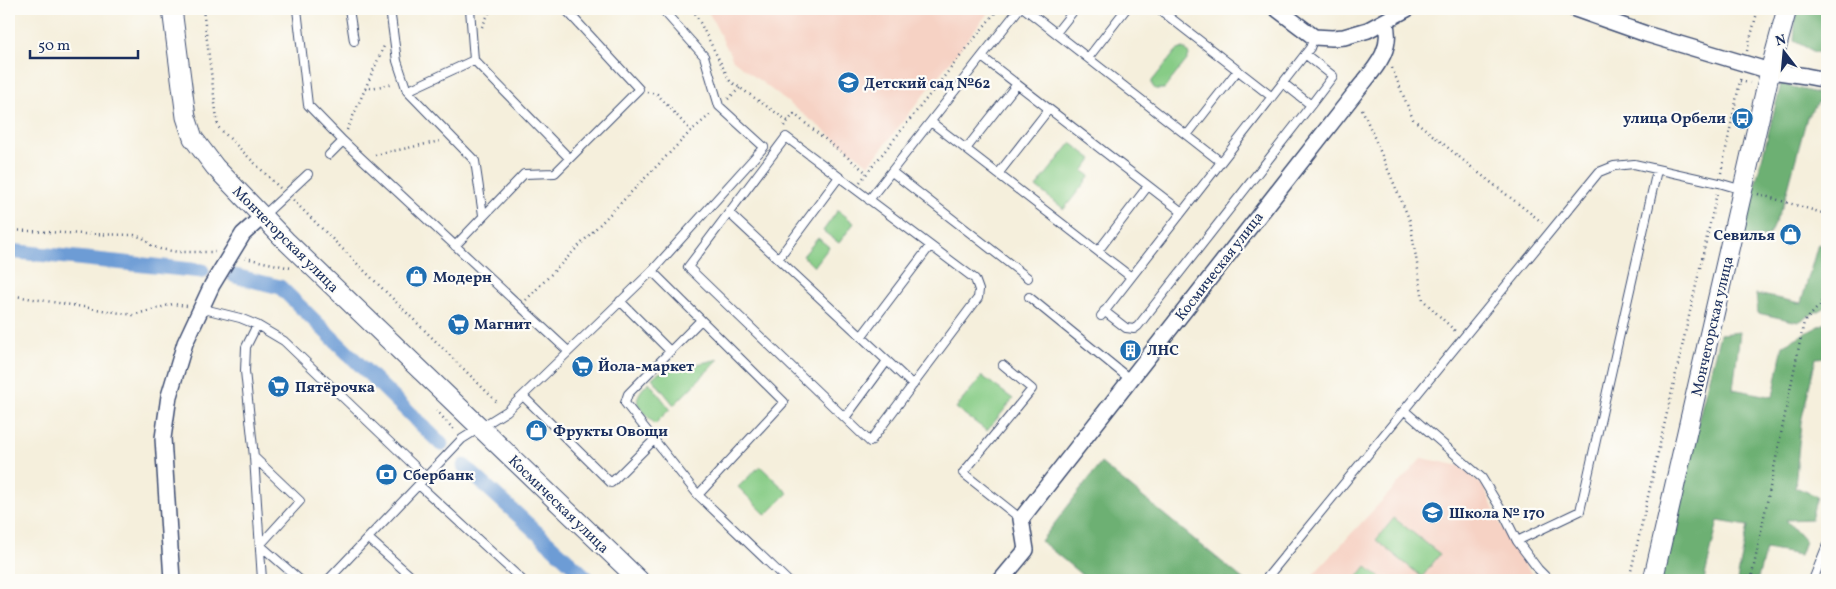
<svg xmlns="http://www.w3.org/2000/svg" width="1836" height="589" font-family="Vollkorn,serif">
  <rect width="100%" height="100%" fill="#fdfcf7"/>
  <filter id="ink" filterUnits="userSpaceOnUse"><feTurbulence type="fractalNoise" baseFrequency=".02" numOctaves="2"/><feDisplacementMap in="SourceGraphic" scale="10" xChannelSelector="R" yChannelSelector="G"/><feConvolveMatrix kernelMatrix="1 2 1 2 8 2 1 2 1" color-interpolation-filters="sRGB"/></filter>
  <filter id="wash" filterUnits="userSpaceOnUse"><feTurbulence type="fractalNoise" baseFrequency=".0096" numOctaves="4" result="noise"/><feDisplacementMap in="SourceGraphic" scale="20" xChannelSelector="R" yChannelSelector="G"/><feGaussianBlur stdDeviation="1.12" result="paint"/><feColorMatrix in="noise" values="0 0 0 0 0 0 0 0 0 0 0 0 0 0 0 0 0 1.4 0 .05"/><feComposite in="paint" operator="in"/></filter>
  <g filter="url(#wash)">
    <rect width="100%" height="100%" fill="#f5efdc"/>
    <path fill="#f6d2c4" d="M707,9h284l-122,156 -136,-105z
      M1422,458l39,8 23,21 23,52 29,41h-228z"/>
    <path fill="#87cc86" stroke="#517e72" d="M1183,48l5,4 1,3 -2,5 -23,29h-9l-3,-4v-4l24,-30z
      M1071,143l21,16 -9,12 7,5 -26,33 -28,-22z
      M838,210l16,13 -15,20 -16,-12z
      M818,238l11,9 -15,20 -11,-11z
      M719,359l-45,46 -22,-27 6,-5z
      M982,376l31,23 -26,32 -31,-23z
      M649,382l21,27 -15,15c-16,-17 -27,-22 -6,-42z
      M760,466l28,27 -22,22 -28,-28z
      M1394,518l46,36 -18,23 -46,-37z
      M1366,566l17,14h-28z"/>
    <path fill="#6db073" stroke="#447068" d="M1796,9h31v46l-14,-4 -19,-10z
      M1781,84l43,11 -17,22 -23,86 -16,34 -26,-1z
      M1818,244l9,2v60l-29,16 -40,-9 -2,-19 45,9z
      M1827,322v35l-11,1 -15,64 -6,65 22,9 -6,23 -25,1 19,21 -5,14 -34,-6 -8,29 -21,2 11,-54 -30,-5 -14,59h-46l62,-246 20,-2 -7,57 40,8 10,-52z
      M1101,463l143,117h-156l-47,-39z"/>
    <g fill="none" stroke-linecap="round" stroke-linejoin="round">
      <path stroke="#6d9cd5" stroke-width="15" d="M9,251l193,20
        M235,276l45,11 161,157
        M464,466l125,114"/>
    </g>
  </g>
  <g filter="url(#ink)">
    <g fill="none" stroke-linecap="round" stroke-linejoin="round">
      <defs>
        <path id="service" d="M297,9l11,96 35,36 225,210
          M349,9l5,32
          M390,9l7,52 10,30 68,70 8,54
          M1025,9l196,153
          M1159,9l113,88
          M1056,33l19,-24
          M982,57l200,155
          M1088,58l38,-49
          M474,60l95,98
          M1283,83l28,22
          M407,91l67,-31 -4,-51
          M931,122l200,155
          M1187,135l51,-65
          M786,137l189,142 4,11 -1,8 -108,144 -182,-175z
          M966,149l51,-65
          M329,155l14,-14
          M892,172l136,106
          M998,174l51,-65
          M869,200l150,-191
          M729,213l184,172
          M262,217l46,-43
          M455,246l69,-72 31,-1 84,-84 -71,-77 -1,-3
          M1098,251l50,-65
          M778,259l61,-82
          M652,271l132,131 -86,93
          M1029,297l102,83
          M620,301l50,50
          M200,308l40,10 17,7 27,16 142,136
          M1104,311l22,17 8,1 4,-3 173,-221 22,-29 -28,-22
          M1101,316l209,-268 4,-11
          M701,320l-73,74 -3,9 73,92 89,85
          M257,325l-11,22 -1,24 9,86 8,123
          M861,337l69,-91
          M1003,365l29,24 -69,84 58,46
          M523,396l88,87 43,-43
          M1405,411l77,67 20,33 15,30 21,28 11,11
          M845,418l42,-57
          M254,457l46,44 -40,44 40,35
          M419,485l103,95
          M368,538l47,42
          M1517,541l63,-30 77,-341
          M328,580l134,-141 45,-28 145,-140 112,-124 -45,-41 -15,-50 -42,-47
          M1265,580l334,-408 15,-6 20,-2 85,19 24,7
          M1813,580l14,-35"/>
        <path id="minor" d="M1277,9l37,28 18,1 12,-1 24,-7 39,-21
          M1575,9l71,25 124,37 36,5 21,4
          M172,580l-9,-142 6,-42 16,-53 27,-58 31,-51 19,-17
          M1001,580l25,-30 -5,-31 334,-426c17,-22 40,-42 30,-71"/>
        <path id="tertiary" d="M172,9l14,108 7,21 22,29 71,74 353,339
          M1653,580l117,-509 17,-62"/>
      </defs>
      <use href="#service" stroke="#3c4c71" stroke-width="10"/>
      <use href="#minor" stroke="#3c4c71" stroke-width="18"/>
      <use href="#tertiary" stroke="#3c4c71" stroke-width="21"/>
      <path stroke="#3c4c71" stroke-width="2.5" stroke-dasharray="1 4" stroke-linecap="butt" d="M203,9l15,118 62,61
        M693,9l37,72 58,40
        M482,27l9,-18
        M1747,51l11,-42
        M1392,68l21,51 62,51 68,53
        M1740,81l10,2
        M365,89l28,-5
        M647,92l10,2 34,37
        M728,99l12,-11
        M1362,109l48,112 13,79 32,31
        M784,126l10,-12 73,59
        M347,130l37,-84
        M375,155l65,-14
        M1721,173l20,-97
        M860,182l138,-173
        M1758,194l68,20
        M293,200l206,204
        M9,230l76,4 49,1 9,3 9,8 8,3 18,3h37
        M245,258l46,10
        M9,295l124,20 40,-11 14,2
        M526,300l165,-169 20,-17
        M436,410l20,22
        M1629,580l88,-387
        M1751,580l53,-258 17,-18 6,-31"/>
      <use href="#service" stroke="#fff" stroke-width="8"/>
      <use href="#minor" stroke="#fff" stroke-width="15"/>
      <use href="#tertiary" stroke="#fff" stroke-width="19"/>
    </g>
  </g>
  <defs>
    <symbol id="school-disc" viewBox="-11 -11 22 22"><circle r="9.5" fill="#1f6fb2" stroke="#fdfcf7"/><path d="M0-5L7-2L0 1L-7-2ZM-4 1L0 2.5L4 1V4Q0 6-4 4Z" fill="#fff"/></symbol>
    <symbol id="bus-disc" viewBox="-11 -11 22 22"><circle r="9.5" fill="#1f6fb2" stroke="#fdfcf7"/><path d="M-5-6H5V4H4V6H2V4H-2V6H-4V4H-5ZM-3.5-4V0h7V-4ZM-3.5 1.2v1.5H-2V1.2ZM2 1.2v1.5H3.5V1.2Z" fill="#fff"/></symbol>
    <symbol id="shop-disc" viewBox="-11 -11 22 22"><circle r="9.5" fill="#1f6fb2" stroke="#fdfcf7"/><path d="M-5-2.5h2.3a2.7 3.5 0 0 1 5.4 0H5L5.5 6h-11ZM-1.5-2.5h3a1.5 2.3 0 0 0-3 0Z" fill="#fff"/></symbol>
    <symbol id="supermarket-disc" viewBox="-11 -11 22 22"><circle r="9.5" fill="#1f6fb2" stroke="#fdfcf7"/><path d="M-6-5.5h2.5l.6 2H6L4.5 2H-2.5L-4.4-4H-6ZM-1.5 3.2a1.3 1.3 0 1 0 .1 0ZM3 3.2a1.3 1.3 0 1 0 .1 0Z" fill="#fff"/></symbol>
    <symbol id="building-disc" viewBox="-11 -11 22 22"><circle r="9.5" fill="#1f6fb2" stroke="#fdfcf7"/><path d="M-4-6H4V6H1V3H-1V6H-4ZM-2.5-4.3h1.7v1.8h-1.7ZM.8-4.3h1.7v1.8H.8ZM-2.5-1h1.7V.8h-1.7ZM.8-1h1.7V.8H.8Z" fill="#fff"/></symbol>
    <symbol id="bank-disc" viewBox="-11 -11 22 22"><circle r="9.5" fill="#1f6fb2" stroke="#fdfcf7"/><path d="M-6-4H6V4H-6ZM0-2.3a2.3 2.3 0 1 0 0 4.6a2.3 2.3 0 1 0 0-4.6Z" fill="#fff"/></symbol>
  </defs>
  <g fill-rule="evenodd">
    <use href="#school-disc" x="836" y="70" width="25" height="25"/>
    <use href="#bus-disc" x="1730" y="106" width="25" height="25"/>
    <use href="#shop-disc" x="1778" y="222" width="25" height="25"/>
    <use href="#shop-disc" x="404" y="264" width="25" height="25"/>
    <use href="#supermarket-disc" x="446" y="312" width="25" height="25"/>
    <use href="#building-disc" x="1118" y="338" width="25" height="25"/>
    <use href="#supermarket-disc" x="570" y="354" width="25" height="25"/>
    <use href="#supermarket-disc" x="266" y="374" width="25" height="25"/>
    <use href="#shop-disc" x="524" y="418" width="25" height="25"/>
    <use href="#bank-disc" x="374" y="462" width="25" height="25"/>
    <use href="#school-disc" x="1420" y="500" width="25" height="25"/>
  </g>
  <g text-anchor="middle" stroke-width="4.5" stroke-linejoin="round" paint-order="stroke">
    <g font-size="15" font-weight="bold" fill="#1b2f5e" stroke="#fdfcf7" text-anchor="start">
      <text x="864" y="88">Детский сад №62</text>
      <text x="1726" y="123" text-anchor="end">улица Орбели</text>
      <text x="1775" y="240" text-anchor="end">Севилья</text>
      <text x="433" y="282">Модерн</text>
      <text x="474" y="329">Магнит</text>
      <text x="1147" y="355">ЛНС</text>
      <text x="598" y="371">Йола-маркет</text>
      <text x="295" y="392">Пятёрочка</text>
      <text x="553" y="436">Фрукты Овощи</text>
      <text x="403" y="480">Сбербанк</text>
      <text x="1449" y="518">Школа № 170</text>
    </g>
    <g font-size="15" fill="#1b2f5e" stroke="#fdfcf7">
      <text transform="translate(286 239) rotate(45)" y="5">Мончегорская улица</text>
      <text transform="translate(1219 266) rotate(-52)" y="5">Космическая улица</text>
      <text transform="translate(1712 326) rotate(-77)" y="5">Мончегорская улица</text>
      <text transform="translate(559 504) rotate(44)" y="5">Космическая улица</text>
    </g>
  </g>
  <rect width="1836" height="589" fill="none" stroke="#fdfcf7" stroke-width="30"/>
  <g transform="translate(1784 52) rotate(344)" stroke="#fdfcf7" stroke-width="4" paint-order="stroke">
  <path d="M0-4L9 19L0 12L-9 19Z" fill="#1b2f5e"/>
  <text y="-8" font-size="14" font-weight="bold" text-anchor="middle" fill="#1b2f5e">N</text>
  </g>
  <path d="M30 50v8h108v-8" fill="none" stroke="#1b2f5e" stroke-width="2.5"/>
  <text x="38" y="50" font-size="15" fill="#1b2f5e" stroke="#fdfcf7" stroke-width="4" paint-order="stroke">50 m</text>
</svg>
